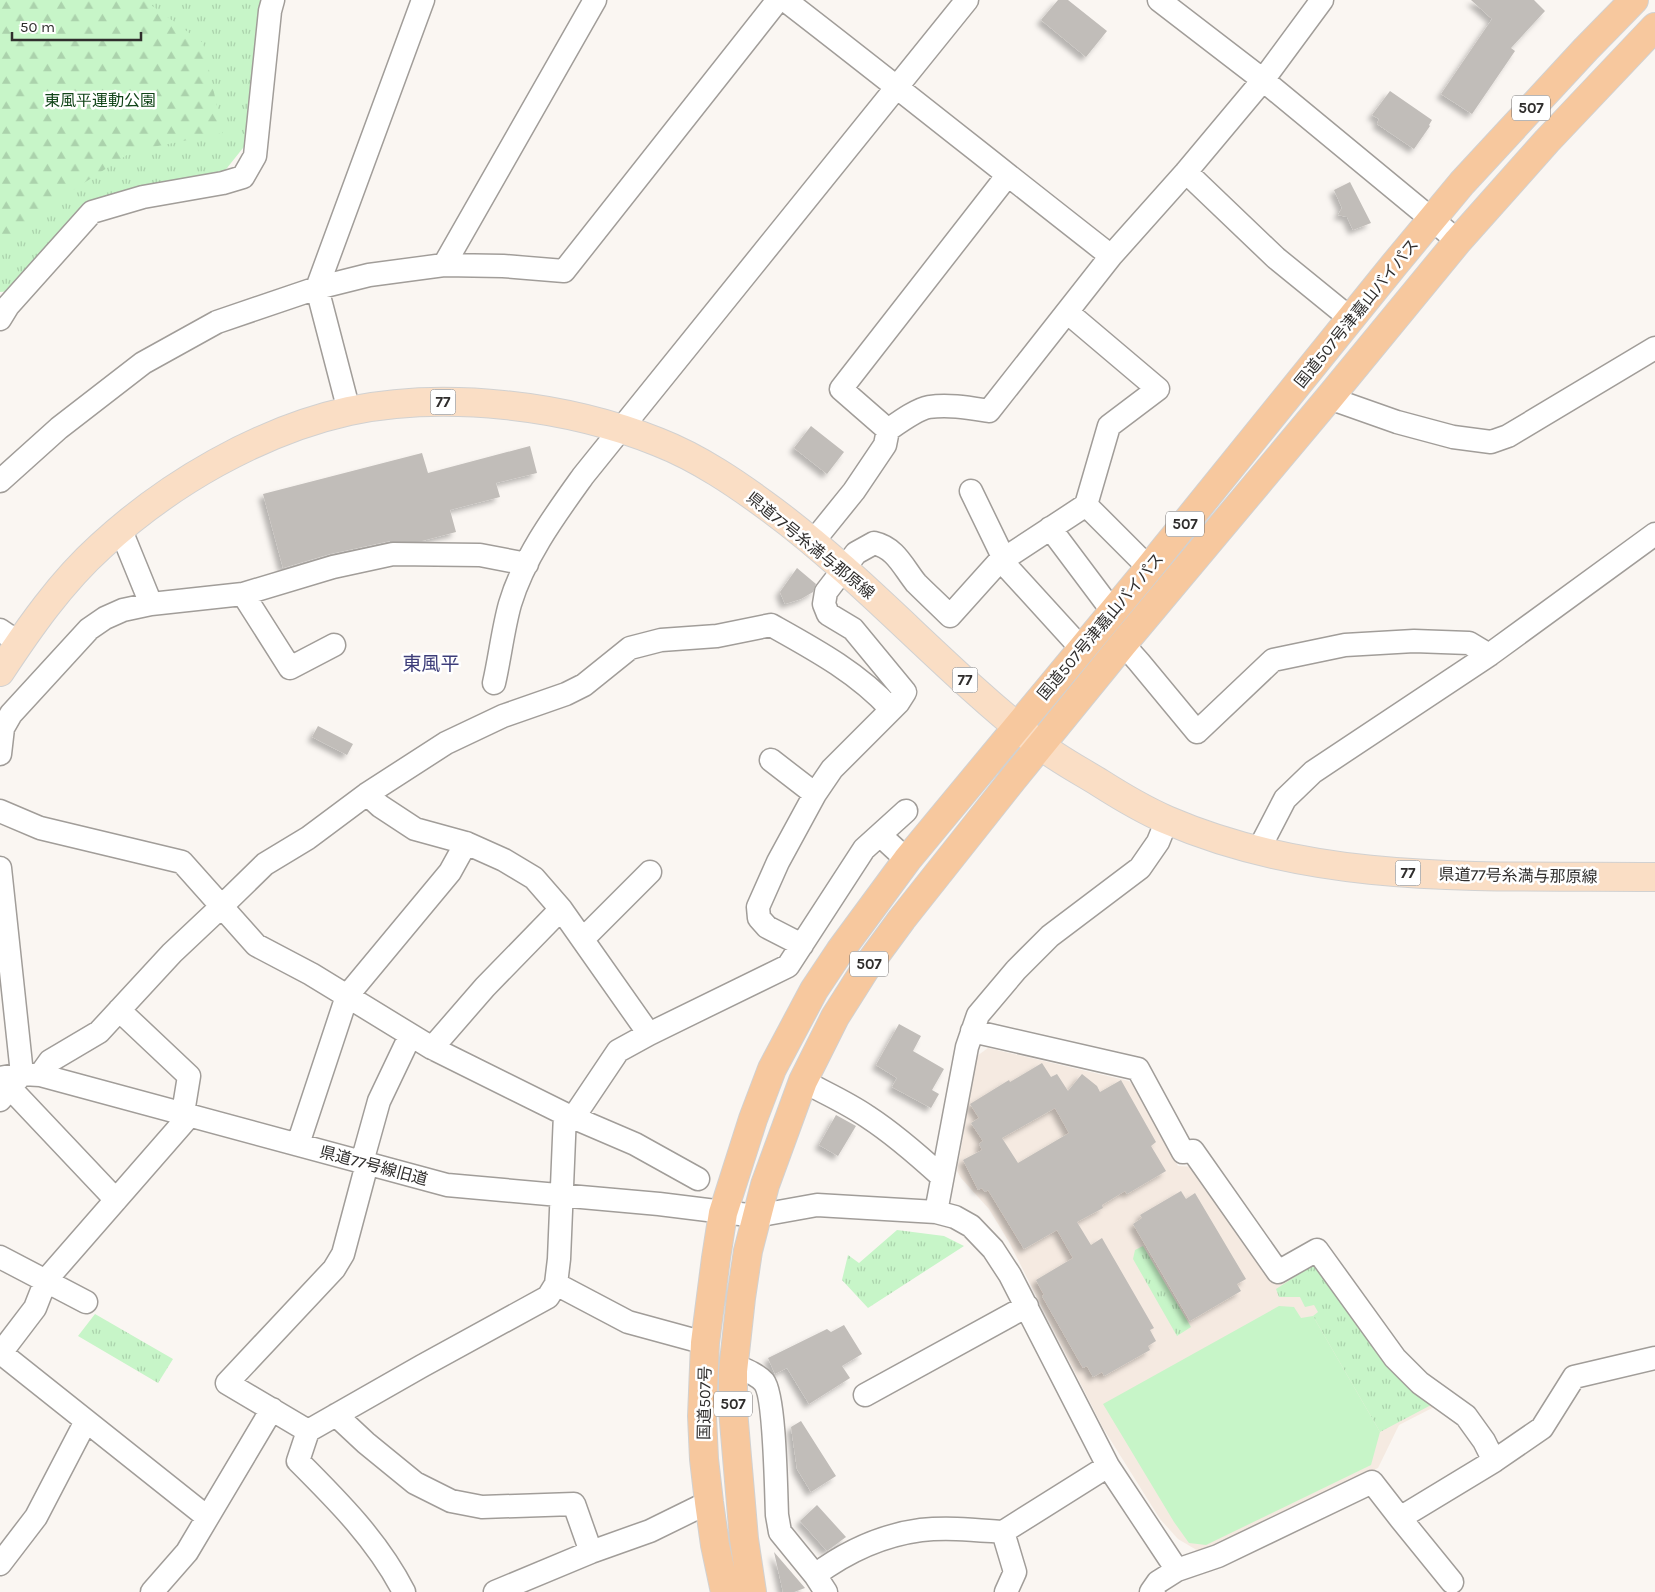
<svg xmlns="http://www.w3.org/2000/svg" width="1655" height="1592" font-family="Karla,'Noto Sans JP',sans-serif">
  <defs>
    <pattern id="grass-tufts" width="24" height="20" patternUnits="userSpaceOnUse" patternTransform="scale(1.25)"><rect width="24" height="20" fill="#c7f5c8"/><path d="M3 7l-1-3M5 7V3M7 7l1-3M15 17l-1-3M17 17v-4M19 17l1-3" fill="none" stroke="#abd2ac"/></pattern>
    <pattern id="forest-firs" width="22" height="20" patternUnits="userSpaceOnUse" patternTransform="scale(1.25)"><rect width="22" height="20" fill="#c7f5c8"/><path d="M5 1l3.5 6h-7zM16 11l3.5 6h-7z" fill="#abd2ac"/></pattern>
    <filter id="shadow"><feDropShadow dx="-4.5" dy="4.5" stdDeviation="2.5" flood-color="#0004"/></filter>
  </defs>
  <rect width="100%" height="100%" fill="#faf6f2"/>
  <path fill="#f5eae1" d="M988,1048l141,33 4,4 45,81 19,1 80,114 37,-22 126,145 -41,21 -21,43 -167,82 -11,2 -22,-13 -18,-20 -57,-91 -94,-186 -20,-33 -28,-31 -4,-7 20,-115z"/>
  <path fill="url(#grass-tufts)" d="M0,0h273l-22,138 -32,40 -135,36 -59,76 -25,2z
    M897,1230l47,6 20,10 -96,62 -26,-28 6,-25 11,8z
    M1143,1246l48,81 -14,9 -44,-77 2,-9z
    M1313,1265l72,94 48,45 -53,28 -67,-116 5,-4 -4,-7 -9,2 -5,-10h-21l-3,-8z
    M95,1314l78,45 -15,24 -80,-47z"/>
  <path fill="url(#forest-firs)" d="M0,0h144l59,43 20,90 -90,18 -112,73 -21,35z"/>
  <path fill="#c7f5c8" d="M1279,1306l15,1 7,11 12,-2 67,116 -9,33 -165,80 -17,-2 -15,-21 -71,-118z"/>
  <path fill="#c1bdb9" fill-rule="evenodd" filter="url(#shadow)" d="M1058,0h10l39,31 -21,26 -45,-37z
    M1471,0h63l11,11 -34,37 4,3 -43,63 -31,-20 51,-75z
    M1390,91l42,29 -3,5 1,1 -16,23 -37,-25 2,-5 -7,-4z
    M1350,182l21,41 -18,7 -6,-13 -9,-2 4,-7 -8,-18z
    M811,426l33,26 -17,22 -33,-26z
    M530,446l7,27 -41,10 4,14 -50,13 6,22 -34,9h-32l-60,13 -47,14 -20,-74 159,-41 6,20z
    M797,568l19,16 -3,8 -12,7 -16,5 -5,-12z
    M318,726l35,18 -6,11 -35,-18z
    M899,1024l22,12 -8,15 31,18 -12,21 7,4 -8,14 -39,-21 5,-9 -21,-13z
    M1042,1063l9,14 6,-3 11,17 14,-17 15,12 3,6 21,-12 35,62 -5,4 15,25 -39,23 -2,-3 -23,14 1,3 -26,14 14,23 11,-7 52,90 -4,2 6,11 -8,5 2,4 -46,26 -2,-4 -9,5 -6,-11 -4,2 -41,-72 2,-1 -8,-15 37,-22 -16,-28 -33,19 -36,-59 -3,2 -3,-4 -4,2 -15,-30 19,-10 -3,-6 4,-3 -12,-18 8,-5 -9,-14 39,-24 1,2zM1055,1108l14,25 -51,30 -16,-25z
    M836,1115l20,11 -18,30 -19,-11z
    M1181,1191l5,8 9,-6 51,86 -9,5 4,7 -51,30 -57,-97 9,-6 -2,-3z
    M844,1325l18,29 -20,12 8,12 -41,26 -22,-36 -12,6 -7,-16 59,-29 4,3z
    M801,1421l35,55 -25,16 -14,-23 -6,-42z
    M817,1505l29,32 -19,14 -27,-30z
    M774,1552l31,36 -11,4h-11z"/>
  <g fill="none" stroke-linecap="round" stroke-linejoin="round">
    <defs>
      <path id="minor" d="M785,0c109,84 217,171 326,256
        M1159,0l104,80 195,161
        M1186,172l90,86 75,61
        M1007,176l-166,213 47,41c10,-7 29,-21 41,-23 20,-3 41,1 60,4l122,-155 75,-84 77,-92 59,-80
        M444,265l151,-265
        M1067,312l91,77 -49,37 -23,79 63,63
        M0,319l8,-13 84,-94 51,-15 80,-14 20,-6 12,-21 15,-145 3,-11
        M1329,398l68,24 56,15 38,5 17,-6 147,-88
        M349,411l-32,-123 106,-288
        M0,481l59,-53 84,-65 74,-41 100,-34 52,-13 75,-10 59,1 61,5 214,-271
        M971,491l32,66 10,-4 73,-48
        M120,528l31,76
        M1050,528l63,84
        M812,543l42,-52 31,-46 3,-15
        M243,594l47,74 44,-23
        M0,630l19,13
        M1123,644l16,18 58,70 76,-72 72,-15 69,-4 55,2 20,12
        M494,683c6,-26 9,-54 16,-79 14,-47 45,-89 73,-128l384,-476
        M0,754l3,-26 8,-14 78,-85 16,-11 18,-8 28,-6 92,-10 90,-27 60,-13 87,1 47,9
        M771,760l44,34
        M367,794l13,12 35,23 51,14 38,17 30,18 27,31 88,125
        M0,811l40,17 142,34 74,83 55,29 121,74 133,66 70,30 63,35
        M880,835l27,25
        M1258,851l27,-52 28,-27 176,-117 166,-121
        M0,868l22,206 -22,26
        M583,939l67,-67
        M802,945l-35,-18 -8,-9 -1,-11 20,-45 37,-68 17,-25 66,-66 7,-11 -52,-63 -25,-15 -4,-10 2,-12 30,-39 18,-10c22,5 29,24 42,40 11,11 23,22 34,33l53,-59 5,11 73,80
        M119,1010l70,66 -6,37
        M972,1031l166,38 45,83 10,-1 85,121 39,-22 78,108 25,25 46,33 18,25 10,20
        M432,1048l53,-61 76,-78
        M40,1075l10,-14 49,-29 73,-79 51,-48 42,-41 43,-26 59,-44 79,-51 57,-27 63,-22 18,-9 46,-37 31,-8 56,-4 54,-11c43,24 86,47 120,84
        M0,1078l22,-4 18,1 407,110 212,19 97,12 61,-11 119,7 19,5 16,9 22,23 17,26 98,191 69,104
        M803,1081c22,12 45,22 65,36 26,17 50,38 73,59
        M11,1089l105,111
        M573,1118l45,-67 31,-17 139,-68 76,-117 42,-38
        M298,1144l49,-148 103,-124 16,-29
        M362,1162l17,-61 31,-65
        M936,1212l31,-165 11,-32 38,-45 34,-34 90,-68 18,-26 9,-22
        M0,1257l86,45
        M556,1284l72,38 77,21
        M1,1353l206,164
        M0,1354l35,-46 11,-28 144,-165
        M734,1365c9,4 23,9 30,17 11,14 12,110 13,133l3,17 35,43 11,17
        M865,1395l162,-89
        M336,1415l30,28 49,40 36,18 31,6 92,-3 17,48
        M308,1431l-81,-48 107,-114 9,-15 24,-90
        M1400,1518l52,64
        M1003,1532l105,-66
        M0,1564l36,-47 50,-96
        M815,1575c31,-23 68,-40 106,-45 27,-3 55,0 82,2l12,40 -9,20
        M152,1592l35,-40 85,-143
        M404,1592c-26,-51 -66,-91 -106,-131l10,-30 114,-65 126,-69 8,-13 3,-25 6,-145
        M495,1592l96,-40 59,-21 59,-29
        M1151,1592l7,-10 19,-12 41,-14 154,-74 28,36 94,-57 48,-33 32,-51 81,-19"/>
      <path id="major" d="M0,672c29,-44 61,-90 101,-126 67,-62 158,-115 248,-135 97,-20 217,-6 309,31 41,16 79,42 114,68 94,70 172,160 264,232 20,16 43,28 64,41 22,14 44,27 67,37 155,67 323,55 488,57"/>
      <path id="highway" d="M725,1592l-10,-47 -6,-43 -5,-43 -2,-43 3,-73 11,-85 7,-45 30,-94 19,-50 42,-79 26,-39 67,-91 242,-292 245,-303 68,-82 124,-134 48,-49
        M752,1592l-8,-53 -11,-129v-39l8,-73 7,-47 17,-66 38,-104 32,-64 31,-49 36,-49 111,-140 110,-135 206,-246 129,-157 89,-100 108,-114"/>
    </defs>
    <use href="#minor" stroke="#a19d99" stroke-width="25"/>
    <use href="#major" stroke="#d1d1d1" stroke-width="30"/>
    <use href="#highway" stroke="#d1d1d1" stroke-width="30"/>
    <use href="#minor" stroke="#fff" stroke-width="22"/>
    <use href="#major" stroke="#fadec5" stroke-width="28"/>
    <use href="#highway" stroke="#f7c89e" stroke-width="28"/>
  </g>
  <g text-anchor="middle" stroke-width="5" stroke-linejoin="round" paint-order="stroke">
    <g fill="#fff" stroke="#6e6d6c" stroke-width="1">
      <rect x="1512" y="95.5" width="38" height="25" rx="4"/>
      <rect x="430.5" y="389.5" width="25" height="25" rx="4"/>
      <rect x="1166" y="511.5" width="38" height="25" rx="4"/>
      <rect x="952.5" y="667.5" width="25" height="25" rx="4"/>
      <rect x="1395.5" y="860.5" width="25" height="25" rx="4"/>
      <rect x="850" y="951.5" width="38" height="25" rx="4"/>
      <rect x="714" y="1391.5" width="38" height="25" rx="4"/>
    </g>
    <g font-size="15" font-weight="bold" fill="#302e2d">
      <text x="1531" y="113">507</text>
      <text x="443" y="407">77</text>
      <text x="1185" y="529">507</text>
      <text x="965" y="685">77</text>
      <text x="1408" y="878">77</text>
      <text x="869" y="969">507</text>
      <text x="733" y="1409">507</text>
    </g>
    <g font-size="16" fill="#114418" stroke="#fff">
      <text x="100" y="106">東風平運動公園</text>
    </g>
    <g font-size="16" fill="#302e2d" stroke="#fff">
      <text transform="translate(1356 313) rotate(-51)" y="6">国道507号津嘉山バイパス</text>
      <text transform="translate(811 545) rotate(39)" y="6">県道77号糸満与那原線</text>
      <text transform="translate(1100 626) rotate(-50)" y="6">国道507号津嘉山バイパス</text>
      <text transform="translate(1518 875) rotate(1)" y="6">県道77号糸満与那原線</text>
      <text transform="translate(374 1165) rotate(15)" y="6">県道77号線旧道</text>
      <text transform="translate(704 1403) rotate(-89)" y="6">国道507号</text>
    </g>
    <g font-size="19" fill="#3d3d79" stroke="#fff">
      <text x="431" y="670">東風平</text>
    </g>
  </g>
  <path d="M12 32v8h129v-8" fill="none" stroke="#302e2d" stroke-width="2.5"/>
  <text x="20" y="32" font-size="15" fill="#302e2d" stroke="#ffffff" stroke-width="4" paint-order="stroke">50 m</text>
</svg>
